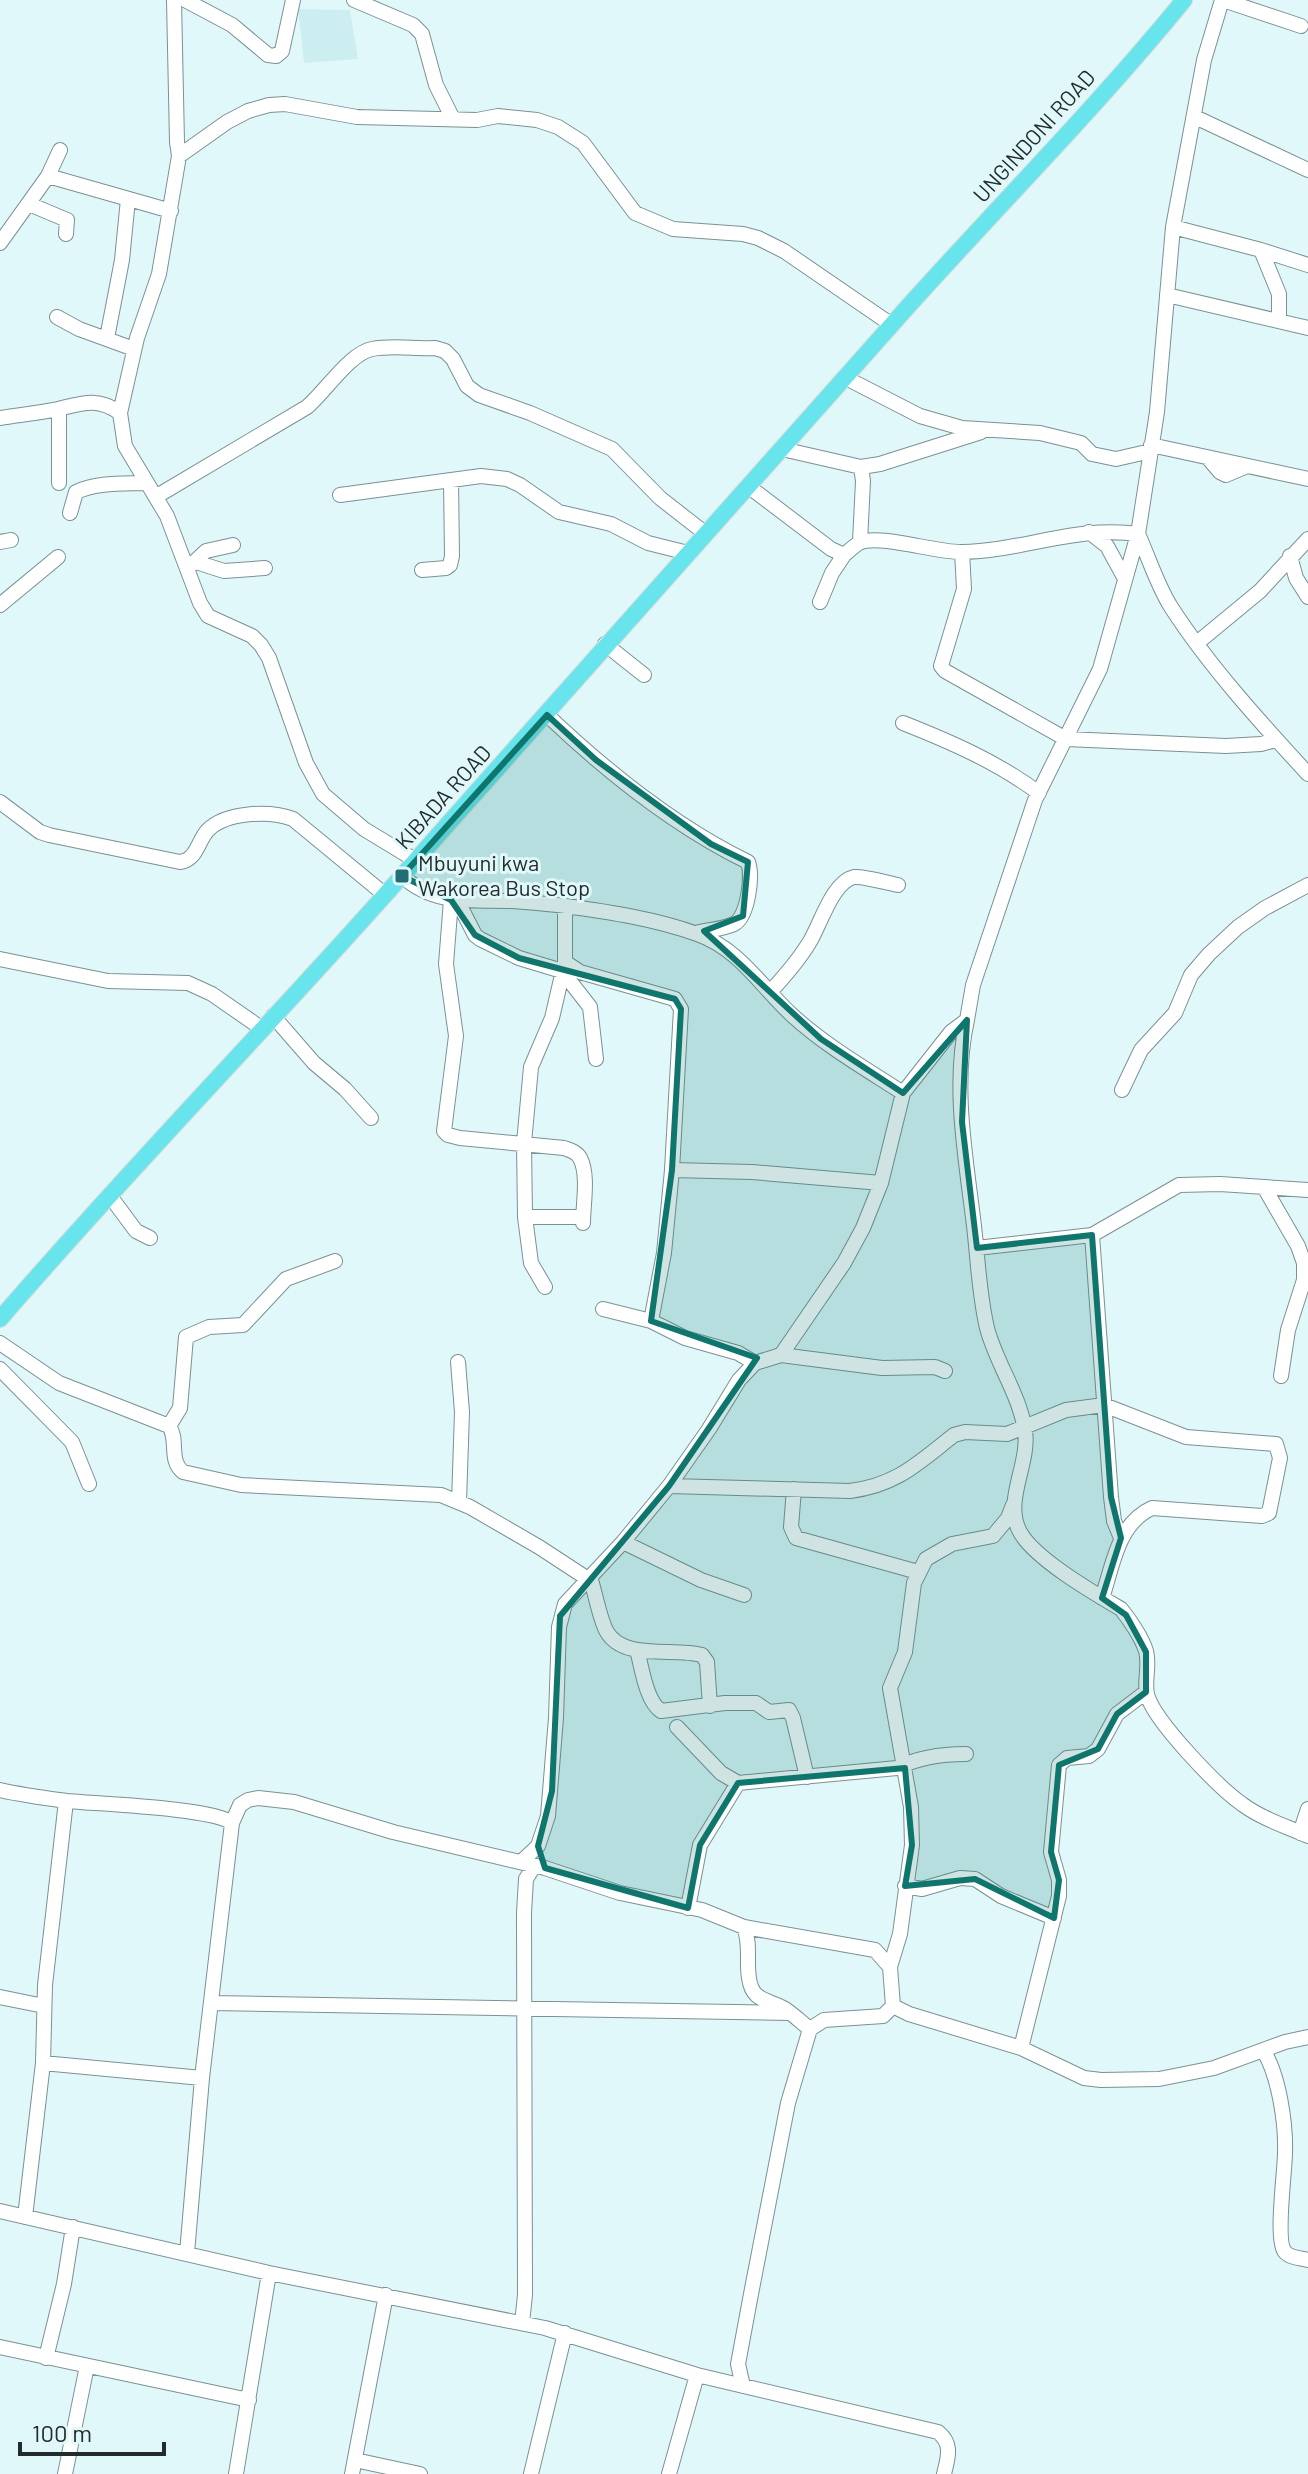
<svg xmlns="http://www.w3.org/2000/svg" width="1308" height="2474" font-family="Barlow,sans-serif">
  <rect width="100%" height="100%" fill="#e0f8fa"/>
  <path fill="#cdeef1" d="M298,9l52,1 8,49 -54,4z"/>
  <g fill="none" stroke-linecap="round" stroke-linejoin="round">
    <defs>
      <path id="minor" d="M174,0l3,142 2,14 -20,118 -22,64 -17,75 5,33 42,70 33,87 8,13 44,20 9,9 8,13 37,105 17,31 41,35 51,31
        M185,0l47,25 36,30 8,1 6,-5 11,-51
        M354,0l59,25 9,9 14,51 17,34
        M1223,0l78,26
        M1195,117l113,53
        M179,156l48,-34 21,-11 21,-6 16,-1 72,13 120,3 21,-4 39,4 21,7 25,16 52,70 38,16 70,5 15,4 26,13 108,74
        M48,176l123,35
        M29,204l38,16 -1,14
        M1173,227l88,23 47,15
        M0,243l48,-67 12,-26
        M1261,250l18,44v26
        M1167,295l141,33
        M57,317l22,12 55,20
        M107,338l15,-78 6,-61
        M846,378l74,38 42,12 78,5 41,10 11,11 24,5 35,-8
        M59,409v74
        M0,418c19,-3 39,-5 58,-9 25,-6 40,-12 62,4
        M1151,445l157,34
        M782,449l79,18 19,-3 101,-32
        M1208,458l12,14 6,3 19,-8
        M748,486l83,63 13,6c5,-4 10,-9 15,-12 18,-10 78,10 103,9 60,-1 116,-27 176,-18l19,-122 16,-185 31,-167 18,-60
        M340,495l141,-19 26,3 13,6 39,27 52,12 37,19 40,10
        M157,496l150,-89c18,-15 43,-54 65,-58 20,-4 43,0 63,-1l10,3 8,8 14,27 12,9 51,18 82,36 48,49 46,36
        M70,513l6,-21c22,-10 47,-8 71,-9
        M1089,532l18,14 18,33
        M1138,534c11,24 19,51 33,73 38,59 90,116 137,167
        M0,542l11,-2
        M860,542l3,-61 -2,-14
        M962,552l2,37 -23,77 4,5 121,68 160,7 35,-2 15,-4
        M1290,556l6,22 12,19
        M196,562l28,9 41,-3
        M191,565l15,-14 27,-6
        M422,570l24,-2 4,-3 2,-9 -1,-76
        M820,602l12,-29 12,-18
        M0,605l58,-48
        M1197,643l63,-52 48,-52
        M605,644l39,31
        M547,715c59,56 127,111 201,147 5,14 0,55 -14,62 -10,5 -27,6 -38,9
        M903,723c48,19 94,39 136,70
        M0,802l40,30 9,3 131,27c17,-2 18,-22 28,-32 18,-18 62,-20 85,-11l91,75
        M402,876c32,29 68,24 109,25 18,1 37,3 55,5 43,6 90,13 131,28 43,15 64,53 96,82 33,30 73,53 110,77l-22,90 -18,45 -19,35 -63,92 -26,8 -16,17 -30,49 -40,57 -46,56 -58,62 -6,23 -3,91 -8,98 -10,30 -17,16
        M451,900l-5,64 10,72 -12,95 4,4 12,3 104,10c6,2 13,4 16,10 9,17 3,46 3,65
        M458,902l17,33 5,4 39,19 43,13 28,36 6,52
        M565,906v56l15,10 95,27 6,10 -9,161 -8,83 -13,68 34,17 53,15 17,10
        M0,959l108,22 80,2 24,11 49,34
        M770,992c14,-15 28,-31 39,-49 11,-17 23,-61 45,-66 9,-1 34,6 44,8
        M273,1016l41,47 31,26 26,29
        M967,1020c-15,67 -1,138 7,206 4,34 5,68 13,102 9,35 33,67 38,103 5,33 -22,70 -5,101 15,27 74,61 101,77 9,11 21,29 25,42 4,14 -2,30 1,43 6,26 72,94 95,110 20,15 44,22 66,32
        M1122,1090l19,-40 34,-37 16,-38 18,-21 29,-27 27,-19 43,-23
        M903,1093l48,-61 16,-12 6,-35 62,-185 65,-131 38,-135
        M672,1170l80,2 129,11
        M1264,1187l34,59 6,17v17l-16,50 -7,46
        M110,1196l26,35 14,7
        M525,1217h58
        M1092,1235l19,262 3,24 7,17
        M977,1248l115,-13 87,-50 41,-1 88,6
        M545,1287l-14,-24 -6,-46 -1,-74 7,-76 21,-49 13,-56
        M603,1309l48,12
        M0,1343l59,40 110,43c10,14 -1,34 14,46l58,13 200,10 29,12 69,40 49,32
        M781,1355l101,13 53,-1 10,4
        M458,1362l4,50 -3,90
        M0,1369l72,73 17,42
        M169,1426l11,-18 6,-71 23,-10 34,-2 43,-46 49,-18
        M669,1486l181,5c47,-6 68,-28 104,-56l11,-3 42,2 59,-24 38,-5 82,32 90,7 4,14 -11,55 -7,3 -110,-8c-35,16 -39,58 -50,90
        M794,1489l-3,38 5,11 122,34
        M623,1542l78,38 43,15
        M590,1577c5,14 10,44 17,55 17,29 67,15 95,23l5,7 3,44
        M637,1650c5,18 9,51 24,61l64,-8h31l13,9 20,-2 4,8 14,59
        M677,1727l44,46 17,10
        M0,1790c22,5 45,8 67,11 31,3 146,7 165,22l-30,255 -15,175
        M232,1823l8,-18 8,-5 10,-2 36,4 99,30 152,36 75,25 82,17 42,17 131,23 15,17 3,39 16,8 112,34 63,30 17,2 58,-1 55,-11 71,-26 23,-5
        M1300,1833l8,-24
        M905,1886l17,3 38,-11 15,1 26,17 53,22
        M688,1908l12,-63 38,-62 159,-15c22,-11 44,-14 69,-14
        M744,1927c7,17 2,33 5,51 3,24 19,21 36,31 9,6 17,14 25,20
        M890,1967l10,-33 12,-89 -1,-38 -21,-119 15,-36 9,-69 12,-24 26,-15 41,-8 15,-18 5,-13
        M0,1997l44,9
        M211,2003l579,10
        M1021,2048l38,-152v-16l-8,-28 8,-87 8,-7 22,-2 9,-7 19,-35 29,-22
        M1263,2050c16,25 23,74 22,103 0,18 -10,88 0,99 5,6 16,6 23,8
        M43,2063l159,15
        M0,2211l269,62 276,55 152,47 241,57c15,12 10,25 6,42
        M25,2217l18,-154 2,-78 21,-184
        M522,2323l3,-28 -1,-382 2,-34 8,-13
        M0,2347l249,53
        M46,2358l18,-74 9,-57
        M743,2386l-5,-22 13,-70 37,-191 22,-74 14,-9 59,-4 10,-10
        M355,2460l65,14
        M65,2474l22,-108
        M236,2474l33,-201
        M352,2474l34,-179
        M531,2474l34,-141
        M669,2474l28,-99"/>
      <path id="major" d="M0,1319c130,-151 269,-293 401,-442 167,-189 335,-377 503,-566 93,-104 192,-203 280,-311"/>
    </defs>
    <use href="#minor" stroke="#7b9193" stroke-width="16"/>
    <use href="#major" stroke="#d7d9d9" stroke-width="18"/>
    <use href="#minor" stroke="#fff" stroke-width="14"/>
    <use href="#major" stroke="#68e5ec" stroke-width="16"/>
  </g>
  <path fill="#0f766e" fill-opacity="0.2" stroke="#0f766e" stroke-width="6" stroke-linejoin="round" d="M547,715l49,45 115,84 37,18 -5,54 -39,15 117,108 82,54 64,-73 -5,102 15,126 115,-13 19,262 10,41 -19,60 24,17 20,37v40l-29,22 -19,35 -39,16 -8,87 8,28 -5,38 -79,-39 -70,7 7,-41 -7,-77 -167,15 -38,62 -12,63 -143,-40 -7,-22 14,-55 8,-175 109,-130 88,-128 -106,-37 21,-151 9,-161 -6,-10 -156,-41 -44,-23 -24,-35 -49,-24z"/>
  <rect fill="#236e74" stroke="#e0f8fa" stroke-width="3" x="394" y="868" width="16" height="16" rx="4"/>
  <g text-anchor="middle" stroke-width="6" stroke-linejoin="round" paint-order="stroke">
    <g font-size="22" fill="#232c2c" stroke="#e0f8fa">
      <text transform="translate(1034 136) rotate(-48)" y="8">UNGINDONI ROAD</text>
      <text transform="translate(443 797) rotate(-48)" y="8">KIBADA ROAD</text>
    </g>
    <g font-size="22" fill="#232c2c" stroke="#e0f8fa" text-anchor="start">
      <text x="418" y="871">Mbuyuni kwa<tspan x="418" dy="25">Wakorea Bus Stop</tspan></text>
    </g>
  </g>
  <path d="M20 2442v12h144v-12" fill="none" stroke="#232c2c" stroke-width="4"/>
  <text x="32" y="2442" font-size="24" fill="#232c2c" stroke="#e0f8fa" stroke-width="6" paint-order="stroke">100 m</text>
</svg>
